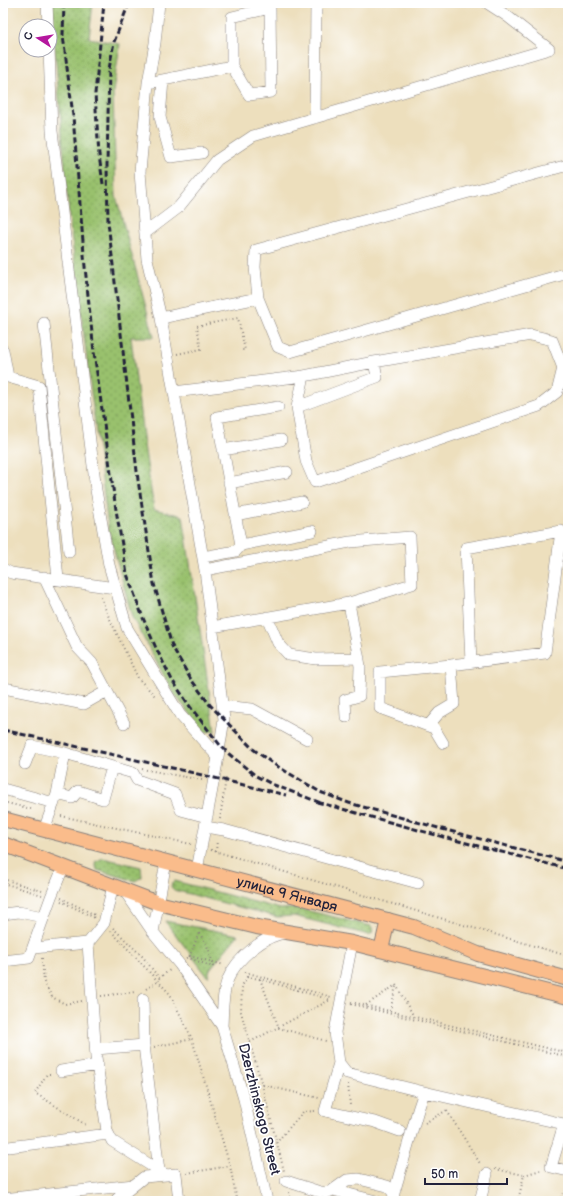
<svg xmlns="http://www.w3.org/2000/svg" width="571" height="1204" font-family="'Balsamiq Sans',sans-serif">
  <defs>
    <pattern id="grass-dots" width="8" height="8" patternUnits="userSpaceOnUse"><rect width="8" height="8" fill="#99c16d"/><path d="M2 2h.1M6 6h.1" fill="none" stroke="#7c9c5b" stroke-width="1.8" stroke-linecap="round"/></pattern>
  </defs>
  <rect width="100%" height="100%" fill="#fff"/>
  <filter id="ink" filterUnits="userSpaceOnUse"><feTurbulence type="fractalNoise" baseFrequency=".025" numOctaves="2"/><feDisplacementMap in="SourceGraphic" scale="8" xChannelSelector="R" yChannelSelector="G"/><feConvolveMatrix kernelMatrix="1 2 1 2 8 2 1 2 1" color-interpolation-filters="sRGB"/></filter>
  <filter id="wash" filterUnits="userSpaceOnUse"><feTurbulence type="fractalNoise" baseFrequency=".012" numOctaves="4" result="noise"/><feDisplacementMap in="SourceGraphic" scale="16" xChannelSelector="R" yChannelSelector="G"/><feGaussianBlur stdDeviation="0.9" result="paint"/><feColorMatrix in="noise" values="0 0 0 0 0 0 0 0 0 0 0 0 0 0 0 0 0 1.4 0 .05"/><feComposite in="paint" operator="in"/></filter>
  <g filter="url(#wash)">
    <rect width="100%" height="100%" fill="#eddfbd"/>
    <path fill="url(#grass-dots)" stroke="#5e7254" d="M51,3h42l-4,35 31,6 -7,48 3,104 38,141h-23l13,108 10,64 29,7 32,215 -10,1 -31,-38 -42,-77 -24,-90 -39,-310z
      M103,858l38,9 1,10 -7,4 -38,-11 -2,-8z
      M175,881l106,28 16,-1 74,18 2,4 -1,3 -3,2 -75,-19 -17,1 -103,-27 -3,-3 1,-4z
      M165,921l73,14 -28,34 -2,8z"/>
  </g>
  <g filter="url(#ink)">
    <g fill="none" stroke-linecap="round" stroke-linejoin="round">
      <defs>
        <path id="minor" d="M47,3l1,23
          M159,3l-4,40 -7,40 -8,89 7,87 14,59 44,252 19,149 -6,38 -21,113
          M49,50l3,81 44,359 13,75 18,63 53,87 38,42
          M163,80l-3,37 11,40 31,-4
          M148,83l84,-17 17,29 22,-3 -1,-84 -38,9v49
          M315,118l1,-115
          M568,165l-312,85 -1,17 3,31 20,49 12,5 278,-79
          M145,233l33,-25 39,-48 36,-24 296,-87 -42,-33 -20,-13
          M161,318l97,-20
          M44,323l25,229
          M3,350l5,27 31,9 19,193
          M174,392l130,-16 70,-14 157,-27 21,5 11,28 -6,24 -18,14 -224,76 -9,-21 -9,-54 7,-31
          M297,407l80,-30 -3,-15
          M223,450l58,-10
          M229,483l58,-11
          M235,515l67,-13
          M241,545l71,-14
          M203,557l33,-6 5,-6 -24,-128 61,-10
          M3,569l8,4 104,15
          M205,570l145,-28 60,-5 2,47 -63,19 -137,24
          M44,577l33,70 15,16 32,60
          M267,617l11,26 11,12 27,4 43,-1
          M4,688l80,16 23,-13
          M222,706l30,3 55,30
          M346,717l-1,-17 14,-4 1,-30 -11,-63
          M428,726l11,-13 15,-9 -3,-39
          M443,743l-9,-15 -54,-20v-36l71,-7 94,-12 16,-122 -95,17 5,114
          M25,764l7,-18 33,7 68,20 4,7 38,14 6,16 26,7
          M3,789l51,14
          M57,794l8,-41
          M205,827l19,3 194,53
          M44,830l13,-36 15,4 6,-7 25,8 9,-32
          M113,886l-9,37 -16,20 8,114 11,74 5,10 54,34 -22,2 -27,22 1,2
          M124,890l29,42 27,33 42,61 22,73 23,102
          M3,914l16,-2 24,5
          M153,932l13,-70
          M352,943l-17,89 4,31 8,10 77,19 140,32 4,-1
          M33,948l55,-5
          M3,961l26,-3 22,-61 12,-29
          M143,999l1,46
          M222,1026c1,-16 0,-33 6,-47 8,-20 37,-45 59,-46
          M96,1049l48,-4 15,126
          M339,1063l-14,48 50,11 25,9
          M61,1071l37,-6
          M564,1124l-13,43 17,4
          M9,1147l99,-13
          M166,1175l10,-1 3,27
          M286,1181l31,10 9,2 7,-3 14,-10 12,-1 28,7 7,7 -1,8
          M333,1190l43,11
          M394,1193l24,-83 6,-18
          M3,1199l131,-14
          M480,1201l7,-27"/>
        <g id="major">
          <path id="s1" d="M3,819l411,108 64,27 90,25"/>
          <path d="M3,844l155,59 99,24 95,16 216,54"/>
          <path d="M381,950l7,-30"/>
        </g>
      </defs>
      <use href="#minor" stroke="#88807c" stroke-width="12"/>
      <use href="#major" stroke="#88807c" stroke-width="16"/>
      <path stroke="#88807c" stroke-width="2" stroke-dasharray="1 3" stroke-linecap="butt" d="M177,354l24,-5 -4,-23 41,-8 7,32h-3
        M101,597l5,14 32,67 18,19
        M142,769l60,11
        M3,802l28,7
        M61,816l130,28
        M220,819l6,-41
        M211,850l357,106
        M216,852l1,-12
        M3,879l39,12
        M3,883l39,12
        M61,898l34,17
        M61,901l34,17
        M113,928l30,29 16,21 11,-8
        M111,931l59,63 22,45 38,127 7,35
        M199,933c8,11 12,20 14,34l-24,-9z
        M42,958l2,24 8,15 13,7 17,-3
        M186,958l4,-2 34,9
        M245,972l86,25
        M249,973l-7,13 -1,26 21,73 22,86
        M247,977l13,2 71,21
        M260,979l19,49 47,13
        M396,985l17,30
        M146,989l11,-7
        M101,996l34,-4
        M351,1002l217,51
        M351,1004l217,53
        M366,1005l30,-20
        M390,1011l6,-25
        M250,1042l80,-42
        M154,1047l38,-8
        M50,1074h-3l-12,19 51,32
        M348,1084l2,21
        M263,1085l56,13
        M447,1111l34,54
        M425,1123l24,-14
        M276,1143l27,-31 12,-1
        M495,1169l29,6 -6,26
        M187,1173l43,-7
        M524,1175l17,-5
        M289,1192l2,9
        M559,1201l9,-14"/>
      <use href="#minor" stroke="#fff" stroke-width="11"/>
      <use href="#major" stroke="#fabc8b" stroke-width="14"/>
      <path stroke="#22223b" stroke-width="3" stroke-dasharray="6 3" stroke-linecap="butt" d="M64,3l-1,32 10,81 12,151 9,85 22,158 11,64 16,44 13,30 16,32 19,28 29,37 9,9 27,22 18,9 47,18
        M129,3l-15,39 -5,27 -2,96 1,57 30,258 16,104 18,62 18,32 20,27 43,44 19,14 48,29 29,11 93,26 126,33
        M103,184l-4,-29 -4,-61 9,-91
        M3,730l178,40 105,25
        M317,802l130,36 121,31"/>
    </g>
  </g>
  <g text-anchor="middle" stroke-width="3.5" stroke-linejoin="round" paint-order="stroke">
    <g font-size="14" fill="#22223b" stroke="#fff">
      <text dy="5" stroke="none"><textPath href="#s1" startOffset="294">улица 9 Января</textPath></text>
      <text transform="translate(260 1109) rotate(76)" y="5">Dzerzhinskogo Street</text>
    </g>
  </g>
  <rect width="571" height="1204" fill="none" stroke="#fff" stroke-width="16"/>
  <g transform="translate(38 38) rotate(282)"><circle r="19" fill="#ffffff" stroke="#a7a7b1"/>
  <path d="M0-3L7 15L0 10L-7 15Z" fill="#b5179e"/>
  <text y="-6" font-size="11" font-weight="bold" text-anchor="middle" fill="#22223b">С</text>
  </g>
  <path d="M425 1178v6h82v-6" fill="none" stroke="#22223b" stroke-width="2"/>
  <text x="431" y="1178" font-size="12" fill="#22223b" stroke="#ffffff" stroke-width="3" paint-order="stroke">50 m</text>
</svg>
